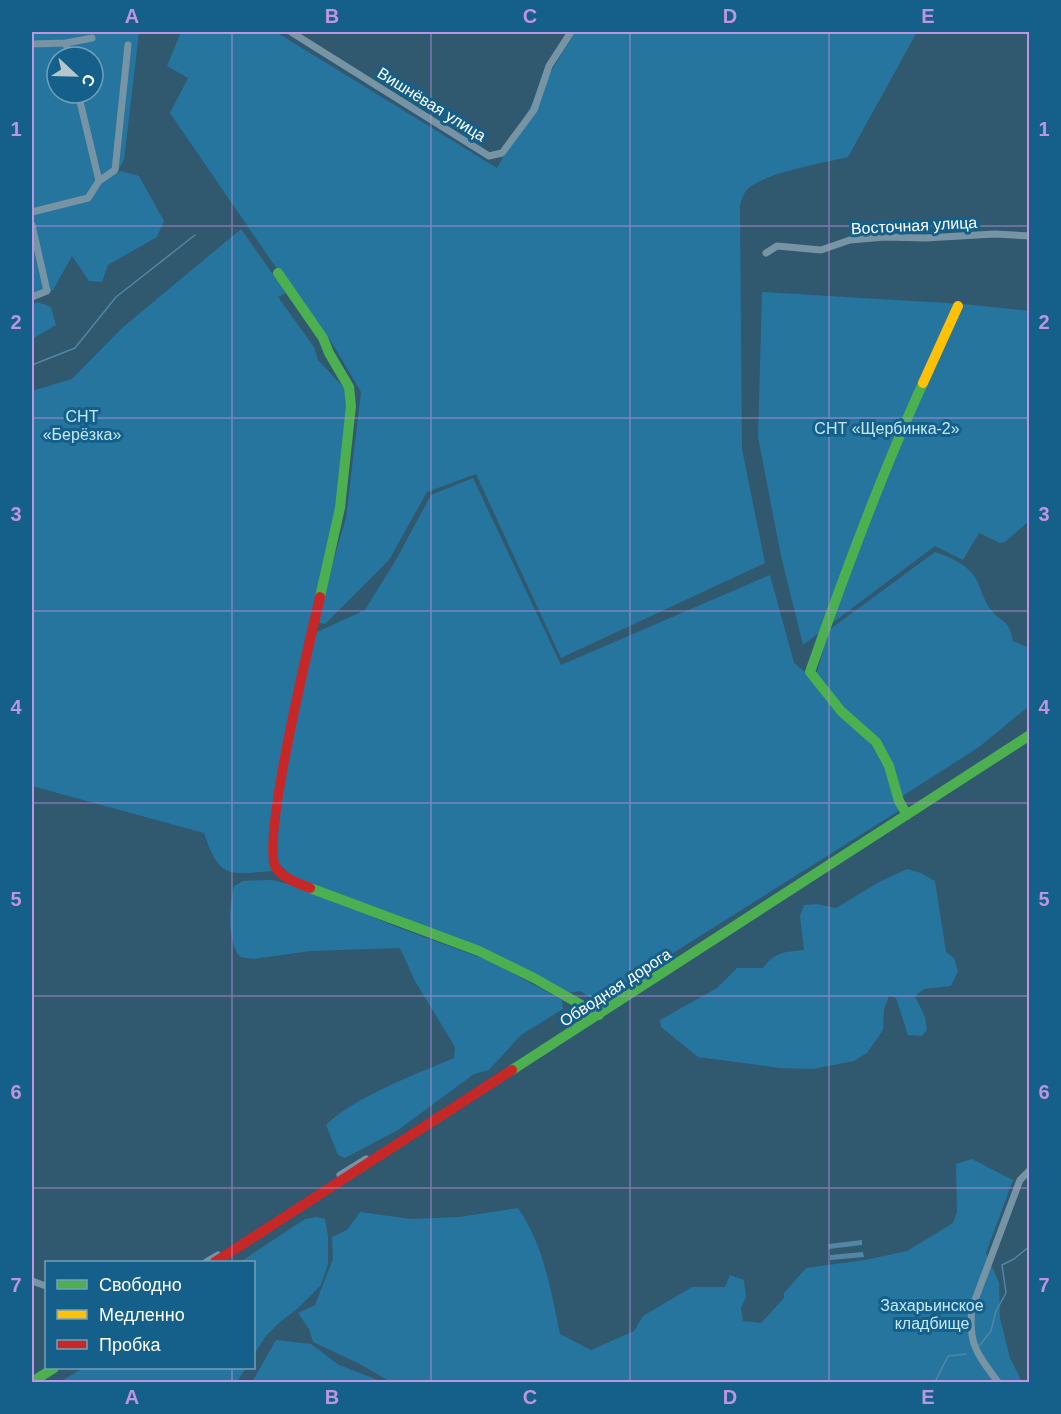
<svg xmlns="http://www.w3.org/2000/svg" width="1061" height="1414" font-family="Arial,sans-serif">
  <rect width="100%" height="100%" fill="#30586f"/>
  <path fill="#26759f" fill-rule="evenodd" d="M32,32h107l-15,128 -8,14 5,-3 18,5 25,45 -7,16 -49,28 -6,17 -13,-1 -17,-25 -19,34 -21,9zM57,57h36v36h-36z
    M181,32h95l221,136 39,-72 39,-64h342l-69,125c-23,6 -89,16 -103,35 -2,4 -4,10 -5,13l2,244 23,114 -204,95 -85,-184 -49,18 -38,68 -64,64 -10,-2 31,-104 15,-126 -32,-54 -52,-69 -107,-156 18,-35 -21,-12z
    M241,229l45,64 -8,4 36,50 4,13 29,31 2,21 -10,87 -70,363 3,9c-45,4 -53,7 -68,-38l-172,-47v-395l40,-12 50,-51z
    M762,292l201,12 66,7v210l-24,21 -5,1 -21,-10 -16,27 -28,-14 -132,99 -22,-89 -23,-119z
    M38,302l13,5 5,18 -24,14v-35z
    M473,478l88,187 209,-90 24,88 12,10 63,67 18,31 13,39 -295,186 -11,4 -14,-9 -11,2 -276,-116 -14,-13 -3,-10 6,-60 12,-74 21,-87 50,-23 32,-52 34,-63z
    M935,552c13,4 28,11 37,21 9,11 10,27 20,38 12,14 16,7 21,30l16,7v58l-50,41 -78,50 -41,-72 -44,-50 13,-45z
    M907,869l14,4 14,8 11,71 8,6 4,13 -7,15 -27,3 -9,7 10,21 2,13 -5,6 -14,-1 -12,-37 -7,-2 -5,13 -1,21 -16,23 -13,8 -41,8 -33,-1 -82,-11 -37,-30 -1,-7 57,-32 20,-20h26c12,-16 21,-16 41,-18l-4,-34 4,-11 13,-1 19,4 43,-26z
    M272,880l32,8 95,40 91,33 72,39 1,9 -42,26 -32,35 -15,4 -76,56 -53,28 -7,-3 -12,-30c28,-28 91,-51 128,-67l1,-11 -40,-66 -15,-33 -90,3 -56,8 -14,-2c-13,-16 -11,-51 -6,-71l9,-5z
    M972,1159l41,21 -27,73 13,30 1,35 10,40 12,24h-631l-31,-18 -47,-22 -4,-13 -11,-16 17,-8 18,-46 -1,-22 15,-7 13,-18 51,7 48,-2 59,-9c26,38 33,82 42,126l31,16 43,-19 9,-15 49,-29h33l5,-12 14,5 2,17 -5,11 2,13 18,2 23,-25v-5l22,-25 59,-8 42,-9 46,-28 4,-11 -1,-48z
    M317,1217l8,2 3,17v28l-7,21 -25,25 -15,11 -16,16 -11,18v-93h-14l65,-43z
    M276,1340l35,4 28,21 44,17h-131z
    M83,1368h163l-9,14h-177z"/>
  <path fill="#5186a4" d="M862,1240v5l-33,4 -1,-5z
    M863,1252l1,5 -34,3v-5z"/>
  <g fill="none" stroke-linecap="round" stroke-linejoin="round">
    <path stroke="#5186a4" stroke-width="1.5" d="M32,365l43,-17 41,-51 79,-62
      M979,1346l12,-15 5,-20 10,-18 -4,-28 12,-6 16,-13
      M935,1382l13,-26 18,-2"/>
    <path stroke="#7794a4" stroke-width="7" d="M291,32l198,124 13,-3 32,-43 15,-44 22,-34
      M66,43l3,14
      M32,44l34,-1 26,-5
      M99,181l16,-11 13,-125
      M32,212l56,-14 11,-17 -21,-88
      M32,225l15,66 -15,6
      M766,253l11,-7 44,4 29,-10 35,-3 40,1 70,-4 35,2
      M340,1175l26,-16
      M206,1262l12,-7
      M32,1281l14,5
      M998,1382c-21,-28 -30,-38 -26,-74l48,-128 10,-10"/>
    <path stroke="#4caf50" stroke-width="10" d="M278,273l45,65 6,15 20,34 2,19 -11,102 -20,89
      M907,815l-8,-14 -10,-35 -13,-24 -35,-31 -31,-39c34,-97 70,-195 113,-289
      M310,888l169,63 55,27 65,37
      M512,1070l518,-335
      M32,1382l22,-14"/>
    <path stroke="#ffc107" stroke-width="10" d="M923,383l35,-77"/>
    <path stroke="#c62828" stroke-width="10" d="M310,888c-12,-5 -26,-9 -34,-20 -16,-24 35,-233 44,-271
      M215,1262l297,-192"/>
  </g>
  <path fill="none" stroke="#bd96df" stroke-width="1.5" stroke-opacity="0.55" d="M232,32v1230M431,32v1350M630,32v1350M829,32v1350M32,226h998M32,418h998M32,611h998M32,803h998M32,996h998M32,1188h998M232,1368v14"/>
  <g text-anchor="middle" stroke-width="6" stroke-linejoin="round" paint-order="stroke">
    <g font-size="16" fill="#fff" stroke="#15608a">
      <text transform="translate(432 104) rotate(32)" y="6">Вишнёвая улица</text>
      <text transform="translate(914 225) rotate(-3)" y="6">Восточная улица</text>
      <text transform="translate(615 987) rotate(-33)" y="6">Обводная дорога</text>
    </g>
    <g font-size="16" fill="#c2e8fb" stroke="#15608a">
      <text x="82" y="422">СНТ<tspan x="82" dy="18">«Берёзка»</tspan></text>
      <text x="887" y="434">СНТ «Щербинка-2»</text>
      <text x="932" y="1311">Захарьинское<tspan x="932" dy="18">кладбище</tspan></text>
    </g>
  </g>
  <rect width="1061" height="1414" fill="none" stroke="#15608a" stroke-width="66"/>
  <rect x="45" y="1261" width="210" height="108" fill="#15608a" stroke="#73a0b9" stroke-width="1.5"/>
  <rect x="57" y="1280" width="30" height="9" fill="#4caf50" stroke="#73a0b9" stroke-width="1.5"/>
  <text x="99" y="1291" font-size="18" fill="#ffffff">Свободно</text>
  <rect x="57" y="1310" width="30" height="9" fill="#ffc107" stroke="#73a0b9" stroke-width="1.5"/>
  <text x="99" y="1321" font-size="18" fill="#ffffff">Медленно</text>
  <rect x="57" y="1340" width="30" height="9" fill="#c62828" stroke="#73a0b9" stroke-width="1.5"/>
  <text x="99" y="1351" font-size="18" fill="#ffffff">Пробка</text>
  <g transform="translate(75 75) rotate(112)"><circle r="28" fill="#15608a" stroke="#73a0b9" stroke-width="1.5"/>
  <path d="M0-4.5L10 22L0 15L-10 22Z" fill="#b7c5cd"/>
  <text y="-9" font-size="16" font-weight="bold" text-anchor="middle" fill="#ffffff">С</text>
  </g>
  <rect x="33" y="33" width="995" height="1348" fill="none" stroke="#bd96df" stroke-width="2"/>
  <g font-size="20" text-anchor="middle" font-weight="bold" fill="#bd96df">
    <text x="132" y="23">A</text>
    <text x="332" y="23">B</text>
    <text x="530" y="23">C</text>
    <text x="730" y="23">D</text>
    <text x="928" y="23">E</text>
    <text x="16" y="136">1</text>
    <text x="1044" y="136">1</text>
    <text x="16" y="329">2</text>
    <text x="1044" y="329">2</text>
    <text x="16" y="521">3</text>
    <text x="1044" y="521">3</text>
    <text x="16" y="714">4</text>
    <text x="1044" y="714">4</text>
    <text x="16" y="906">5</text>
    <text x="1044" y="906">5</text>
    <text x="16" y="1099">6</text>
    <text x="1044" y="1099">6</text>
    <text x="16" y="1292">7</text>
    <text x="1044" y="1292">7</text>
    <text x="132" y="1404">A</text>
    <text x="332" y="1404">B</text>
    <text x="530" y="1404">C</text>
    <text x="730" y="1404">D</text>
    <text x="928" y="1404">E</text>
  </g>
</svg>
